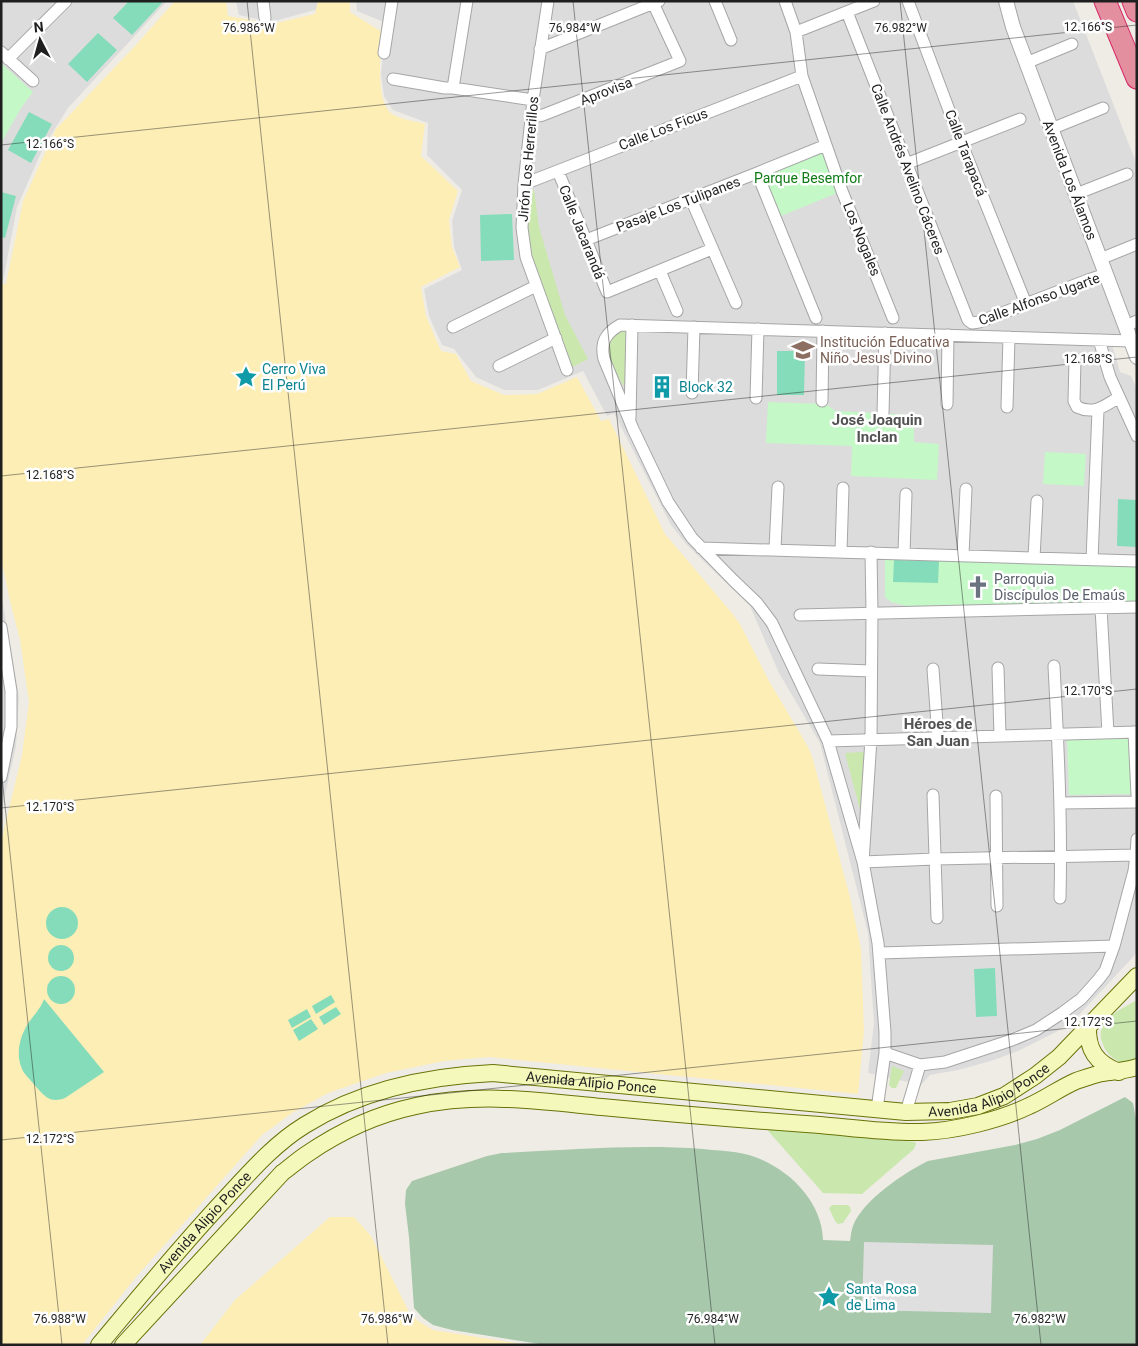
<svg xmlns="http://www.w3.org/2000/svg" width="1138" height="1346" font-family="Roboto,sans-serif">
  <rect width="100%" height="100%" fill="#efece5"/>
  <path fill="#dddcdc" d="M1,1h166l-99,107 -24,38 -27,61 -14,74h-2z
    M236,1h86v7l-51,14 -32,-7z
    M356,1h717l64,164v206l-13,-34h-14l10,35 11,4 6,13v562l-3,5 -58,62 -18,13 -40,20 -27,10 -33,9 -28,5 -9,10 -53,-12 6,-50 -6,-90 -48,-190 -41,-70 -29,-67 -64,-62 -15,-19 -57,-112 -7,3 -24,-45 -45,19h-34l-28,-13 -22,-28 -12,-4 -13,-29 -5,-27 38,-19 -8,-23 -2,-26 10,-31 -35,-35 1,-32 -35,-13 -9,-14 -3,-22 5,-51 -29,-12z
    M1,593l18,104 -3,49 -15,67z"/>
  <path fill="#cae8ad" d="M534,190l5,37 26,88 23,44 -21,11 -41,-113 -3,-64z
    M618,330h12l-4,59c-11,-17 -28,-42 -8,-59z
    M864,752l-1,69 -18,-68z
    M1137,1000v61l-14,3c-12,-7 -16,-9 -21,-22 -8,-22 20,-33 35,-42z
    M892,1066l12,5 -8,17h-4l-3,-3z
    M772,1126l143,16 1,2 -2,5 -52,45 -39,-1 -54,-61 -1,-3z
    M832,1205h16l2,2 1,4 -8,12 -5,1 -3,-3 -6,-13z"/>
  <path fill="#fdeeb6" d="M175,1h51l2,15 44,8 43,-10 3,-13h32v11l32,20c-1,19 -8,73 12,83 9,5 21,6 31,9l-4,32 37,35 -9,29 3,27 8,20 -39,20 5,29 15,35 15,3 15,27 33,14 33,-1 40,-17 24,44 8,-2 56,115 67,79 8,11 29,57 38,64 5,11 38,141 11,52 3,82 -6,63 -369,-37 -45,4 -58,12 -58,20 -36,20 -30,22 -126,142 -54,68h-81v-503l21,-87 7,-53 -9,-62 -10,-39 -9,-43v-274h5l17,-83 33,-72 79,-83z
    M330,1217h24l17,19 38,76 9,9 15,9 95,15h-328l35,-45z"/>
  <path fill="#a7c8ab" d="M1125,1097l8,6 4,21v221h-591l-94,-15 -19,-5 -10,-7 -9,-10 -5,-71 -4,-33 1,-14 6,-9 75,-25 15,-3c67,-3 134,-9 201,-4 17,2 36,2 52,8 35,13 67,45 68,83l27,1c1,-5 1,-10 3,-15 9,-25 52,-54 75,-65l87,-16 22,-6 23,-9z"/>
  <path fill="#c4f8c7" d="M1,63l32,29 -12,16 -20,35z
    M826,145l16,46 -66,27 -19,-45z
    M768,402l58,2 9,7 79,4v27l25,2 -2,36 -86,-4 1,-30 -86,-3z
    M1045,452l41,2 -2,32 -41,-2z
    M885,558l252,5v39l-230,4 -16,-4 -6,-5z
    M1130,735l2,59 -63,1 -2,-59z"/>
  <path fill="#85dcba" d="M129,1h31l2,2 -30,32 -19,-17z
    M98,33l19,17 -30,32 -19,-18z
    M29,112l23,12 -21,39 -23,-13z
    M1,192l15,4 -11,42 -4,-1z
    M512,214l2,46 -33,1 -1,-46z
    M777,351h28l-1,44h-27z
    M1118,499l19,1v47l-20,-1z
    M894,560l45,1 -1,22 -45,-1z
    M1123,592v9l-19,1v-9z
    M46 923a16 16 0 1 1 32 0a16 16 0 1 1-32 0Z
    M48 958a13 13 0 1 1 26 0a13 13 0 1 1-26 0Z
    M995,968l2,48 -21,1 -2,-48z
    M47 990a14 14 0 1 1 28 0a14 14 0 1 1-28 0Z
    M331,995l4,7 -19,12 -4,-8z
    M44,999l60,73 -39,26c-13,5 -19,0 -27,-9 -4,-5 -9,-10 -13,-15 -11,-16 -6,-37 4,-52 5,-7 12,-14 15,-23z
    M336,1007l5,7 -17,11 -5,-8z
    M307,1009l4,8 -19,11 -4,-8z
    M311,1019l7,10 -19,12 -6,-11z"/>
  <path fill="#dfdfdf" d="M864,1242l129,3 -2,68 -129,-3z"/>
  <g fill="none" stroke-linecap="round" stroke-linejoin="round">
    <defs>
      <path id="minor" d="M263,1l2,17
        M548,1l-15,99 -9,84 -2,44 4,29 41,113
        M715,1l16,39
        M785,1l11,31 6,44 40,115 51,127
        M908,1l53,141 65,162
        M847,12l121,308 4,3 7,-1 109,-42 18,-6
        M796,32l78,-31
        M540,49l119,-48
        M1,52l32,29
        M384,53l8,-52
        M8,59l58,-58
        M1026,63l46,-19
        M393,79l52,9h8l80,12
        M453,88l14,-87
        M532,117l11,-2 137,-54 -27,-58
        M1051,129l52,-21
        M906,164l114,-45
        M558,171l49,121 105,-43
        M757,173l59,145
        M524,184l278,-108
        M1076,194l51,-20
        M691,199l45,104
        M586,240l171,-67 69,-28
        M1100,259l37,-15
        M660,271l17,40
        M1126,326l11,-5
        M453,327l83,-41
        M1099,340l11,37 27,59
        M1131,341l-511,-16c-14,8 -20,17 -16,34l29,70 35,73 24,36 41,42 24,23 15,20 56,118 35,121 72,-3 201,-4
        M1075,359l-1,42 3,6c17,8 28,-1 42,-10
        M499,366l57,-28
        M692,393l2,-66
        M756,398l2,-69
        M822,401l1,-70
        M947,404l1,-69
        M1007,407l2,-70
        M883,414l2,-81
        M630,418l2,-93
        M701,548l436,13
        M775,549l3,-62
        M841,551l2,-63
        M871,552l1,61 -1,126 -8,123 15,81 7,89v21l-8,56
        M904,553l2,-59
        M963,555l3,-66
        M1034,558l3,-57
        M1092,560l6,-150
        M1101,608l7,125
        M800,615l337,-8
        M1,627l10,64v36l-10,50
        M1054,666c4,77 8,155 6,232
        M998,668l2,68
        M818,669l53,2
        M933,669l5,68
        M1134,732l3,63
        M828,741l309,-9
        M933,795l4,123
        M996,796l1,110
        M1060,803l77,-1
        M880,953l234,-7
        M885,1053l35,12
        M906,1112l14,-47 25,-3 67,-22 24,-10 26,-17 19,-14 17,-19 7,-9 9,-25 20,-75 2,-16 1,-16"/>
      <path id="tertiary" d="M1006,1l7,26 124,330"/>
      <g id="secondary">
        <path d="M1088,1025c-1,25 8,38 31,47"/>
        <path id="s1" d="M99,1345c41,-49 82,-99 126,-146 25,-27 49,-55 80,-74 56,-35 123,-49 188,-52l413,39 44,-1 28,-5 26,-10 31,-20 24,-19 78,-81"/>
        <path d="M123,1345l159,-172c8,-6 16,-13 25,-19 32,-22 71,-40 109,-48 63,-14 123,-5 186,1 73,7 145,13 218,18 33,3 68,8 102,7 33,-1 78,-12 107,-26 16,-7 31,-18 47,-25 9,-3 17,-6 26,-8 12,-2 23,-2 35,-6"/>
      </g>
      <path id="motorway" d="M1105,1l32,77
        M1133,1l4,10"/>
    </defs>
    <use href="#minor" stroke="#a6a6a6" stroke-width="13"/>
    <use href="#tertiary" stroke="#a6a6a6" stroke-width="16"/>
    <use href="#secondary" stroke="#697308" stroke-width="18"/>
    <use href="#motorway" stroke="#d62a67" stroke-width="23"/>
    <use href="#minor" stroke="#fff" stroke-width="11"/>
    <use href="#tertiary" stroke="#fff" stroke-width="14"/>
    <use href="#secondary" stroke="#f5f8bb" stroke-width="16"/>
    <use href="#motorway" stroke="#e48fa0" stroke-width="21"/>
  </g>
  <path fill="none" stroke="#1f1f1f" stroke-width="1" stroke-opacity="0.45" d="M247,1l141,1344M573,1l142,1344M900,1l141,1344M1,145l1136,-120M1,476l1136,-119M1,768l61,577M1,808l1136,-119M1,1140l1136,-119"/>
  <defs>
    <symbol id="school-bare" viewBox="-9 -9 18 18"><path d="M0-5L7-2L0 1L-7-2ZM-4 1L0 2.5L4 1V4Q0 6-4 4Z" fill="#8d6e63" stroke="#fff" stroke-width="2.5" paint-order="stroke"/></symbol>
    <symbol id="sight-bare" viewBox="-9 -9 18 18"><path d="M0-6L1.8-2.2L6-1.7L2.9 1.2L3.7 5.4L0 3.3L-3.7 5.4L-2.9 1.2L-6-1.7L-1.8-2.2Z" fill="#0f9aa8" stroke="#fff" stroke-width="2.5" paint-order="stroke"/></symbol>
    <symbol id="building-bare" viewBox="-9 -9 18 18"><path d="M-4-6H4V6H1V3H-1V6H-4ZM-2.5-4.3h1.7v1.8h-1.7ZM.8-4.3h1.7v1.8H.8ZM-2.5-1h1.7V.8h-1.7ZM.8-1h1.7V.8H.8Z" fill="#0f9aa8" stroke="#fff" stroke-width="2.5" paint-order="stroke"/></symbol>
    <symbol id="church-bare" viewBox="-9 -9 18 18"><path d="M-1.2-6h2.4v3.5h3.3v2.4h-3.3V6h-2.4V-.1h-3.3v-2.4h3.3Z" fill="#6b7280" stroke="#fff" stroke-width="2.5" paint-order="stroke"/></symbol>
  </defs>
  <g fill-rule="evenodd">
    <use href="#school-bare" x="787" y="334" width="32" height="32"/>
    <use href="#sight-bare" x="230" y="361" width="32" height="32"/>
    <use href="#building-bare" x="646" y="371" width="32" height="32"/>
    <use href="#church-bare" x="962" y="571" width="32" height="32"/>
    <use href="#sight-bare" x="813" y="1281" width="32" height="32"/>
  </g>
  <g text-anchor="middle" stroke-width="5" stroke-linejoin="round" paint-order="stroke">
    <g font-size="14" fill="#1f1f1f" stroke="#fff">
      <text transform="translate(606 91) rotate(-21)" y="5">Aprovisa</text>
      <text transform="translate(663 129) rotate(-21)" y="5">Calle Los Ficus</text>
      <text transform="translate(966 153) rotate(69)" y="5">Calle Tarapacá</text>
      <text transform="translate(528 159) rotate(-85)" y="5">Jirón Los Herrerillos</text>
      <text transform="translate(908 169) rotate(69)" y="5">Calle Andrés Avelino Cáceres</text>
      <text transform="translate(1070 180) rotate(69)" y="5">Avenida Los Álamos</text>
      <text transform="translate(678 204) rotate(-21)" y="5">Pasaje Los Tulipanes</text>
      <text transform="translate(582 232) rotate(68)" y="5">Calle Jacarandá</text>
      <text transform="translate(862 239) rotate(68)" y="5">Los Nogales</text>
      <text transform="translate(1039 299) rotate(-20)" y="5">Calle Alfonso Ugarte</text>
      <text dy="5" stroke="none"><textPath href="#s1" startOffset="598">Avenida Alipio Ponce</textPath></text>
      <text dy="5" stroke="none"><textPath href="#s1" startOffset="1002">Avenida Alipio Ponce</textPath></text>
      <text dy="5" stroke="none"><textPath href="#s1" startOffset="162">Avenida Alipio Ponce</textPath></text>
    </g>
    <g font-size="14" fill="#0f7b16" stroke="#fff">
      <text x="808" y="183">Parque Besemfor</text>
    </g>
    <g font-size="14" fill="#785e54" stroke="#fff" text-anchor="start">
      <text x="820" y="347">Institución Educativa<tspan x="820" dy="16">Niño Jesus Divino</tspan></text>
    </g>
    <g font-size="14" fill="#0d838f" stroke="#fff" text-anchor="start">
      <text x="262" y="374">Cerro Viva<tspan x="262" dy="16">El Perú</tspan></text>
      <text x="679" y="392">Block 32</text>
      <text x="846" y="1294">Santa Rosa<tspan x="846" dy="16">de Lima</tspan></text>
    </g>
    <g font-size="14" fill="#5b616d" stroke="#fff" text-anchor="start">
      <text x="994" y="584">Parroquia<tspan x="994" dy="16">Discípulos De Emaús</tspan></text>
    </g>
    <g font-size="15" font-weight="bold" fill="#525252" stroke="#fff">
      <text x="877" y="425">José Joaquin<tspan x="877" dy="17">Inclan</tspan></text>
      <text x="938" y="729">Héroes de<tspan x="938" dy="17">San Juan</tspan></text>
    </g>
  </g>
  <g font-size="12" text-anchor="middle" fill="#1f1f1f" stroke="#fff" stroke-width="5" stroke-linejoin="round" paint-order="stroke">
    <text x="1088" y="31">12.166°S</text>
    <text x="249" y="32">76.986°W</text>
    <text x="575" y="32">76.984°W</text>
    <text x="901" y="32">76.982°W</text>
    <text x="50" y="148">12.166°S</text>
    <text x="1088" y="363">12.168°S</text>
    <text x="50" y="479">12.168°S</text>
    <text x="1088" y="695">12.170°S</text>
    <text x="50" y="811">12.170°S</text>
    <text x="1088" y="1026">12.172°S</text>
    <text x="50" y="1143">12.172°S</text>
    <text x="60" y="1323">76.988°W</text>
    <text x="387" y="1323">76.986°W</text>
    <text x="713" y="1323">76.984°W</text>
    <text x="1040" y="1323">76.982°W</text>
  </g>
  <rect width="1138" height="1346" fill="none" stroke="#1f1f1f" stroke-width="5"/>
  <g transform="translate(40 40) rotate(354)" stroke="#ffffff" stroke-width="4" paint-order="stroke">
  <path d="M0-4L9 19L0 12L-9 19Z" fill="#1f1f1f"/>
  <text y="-8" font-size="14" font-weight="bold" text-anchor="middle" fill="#1f1f1f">N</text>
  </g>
</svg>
